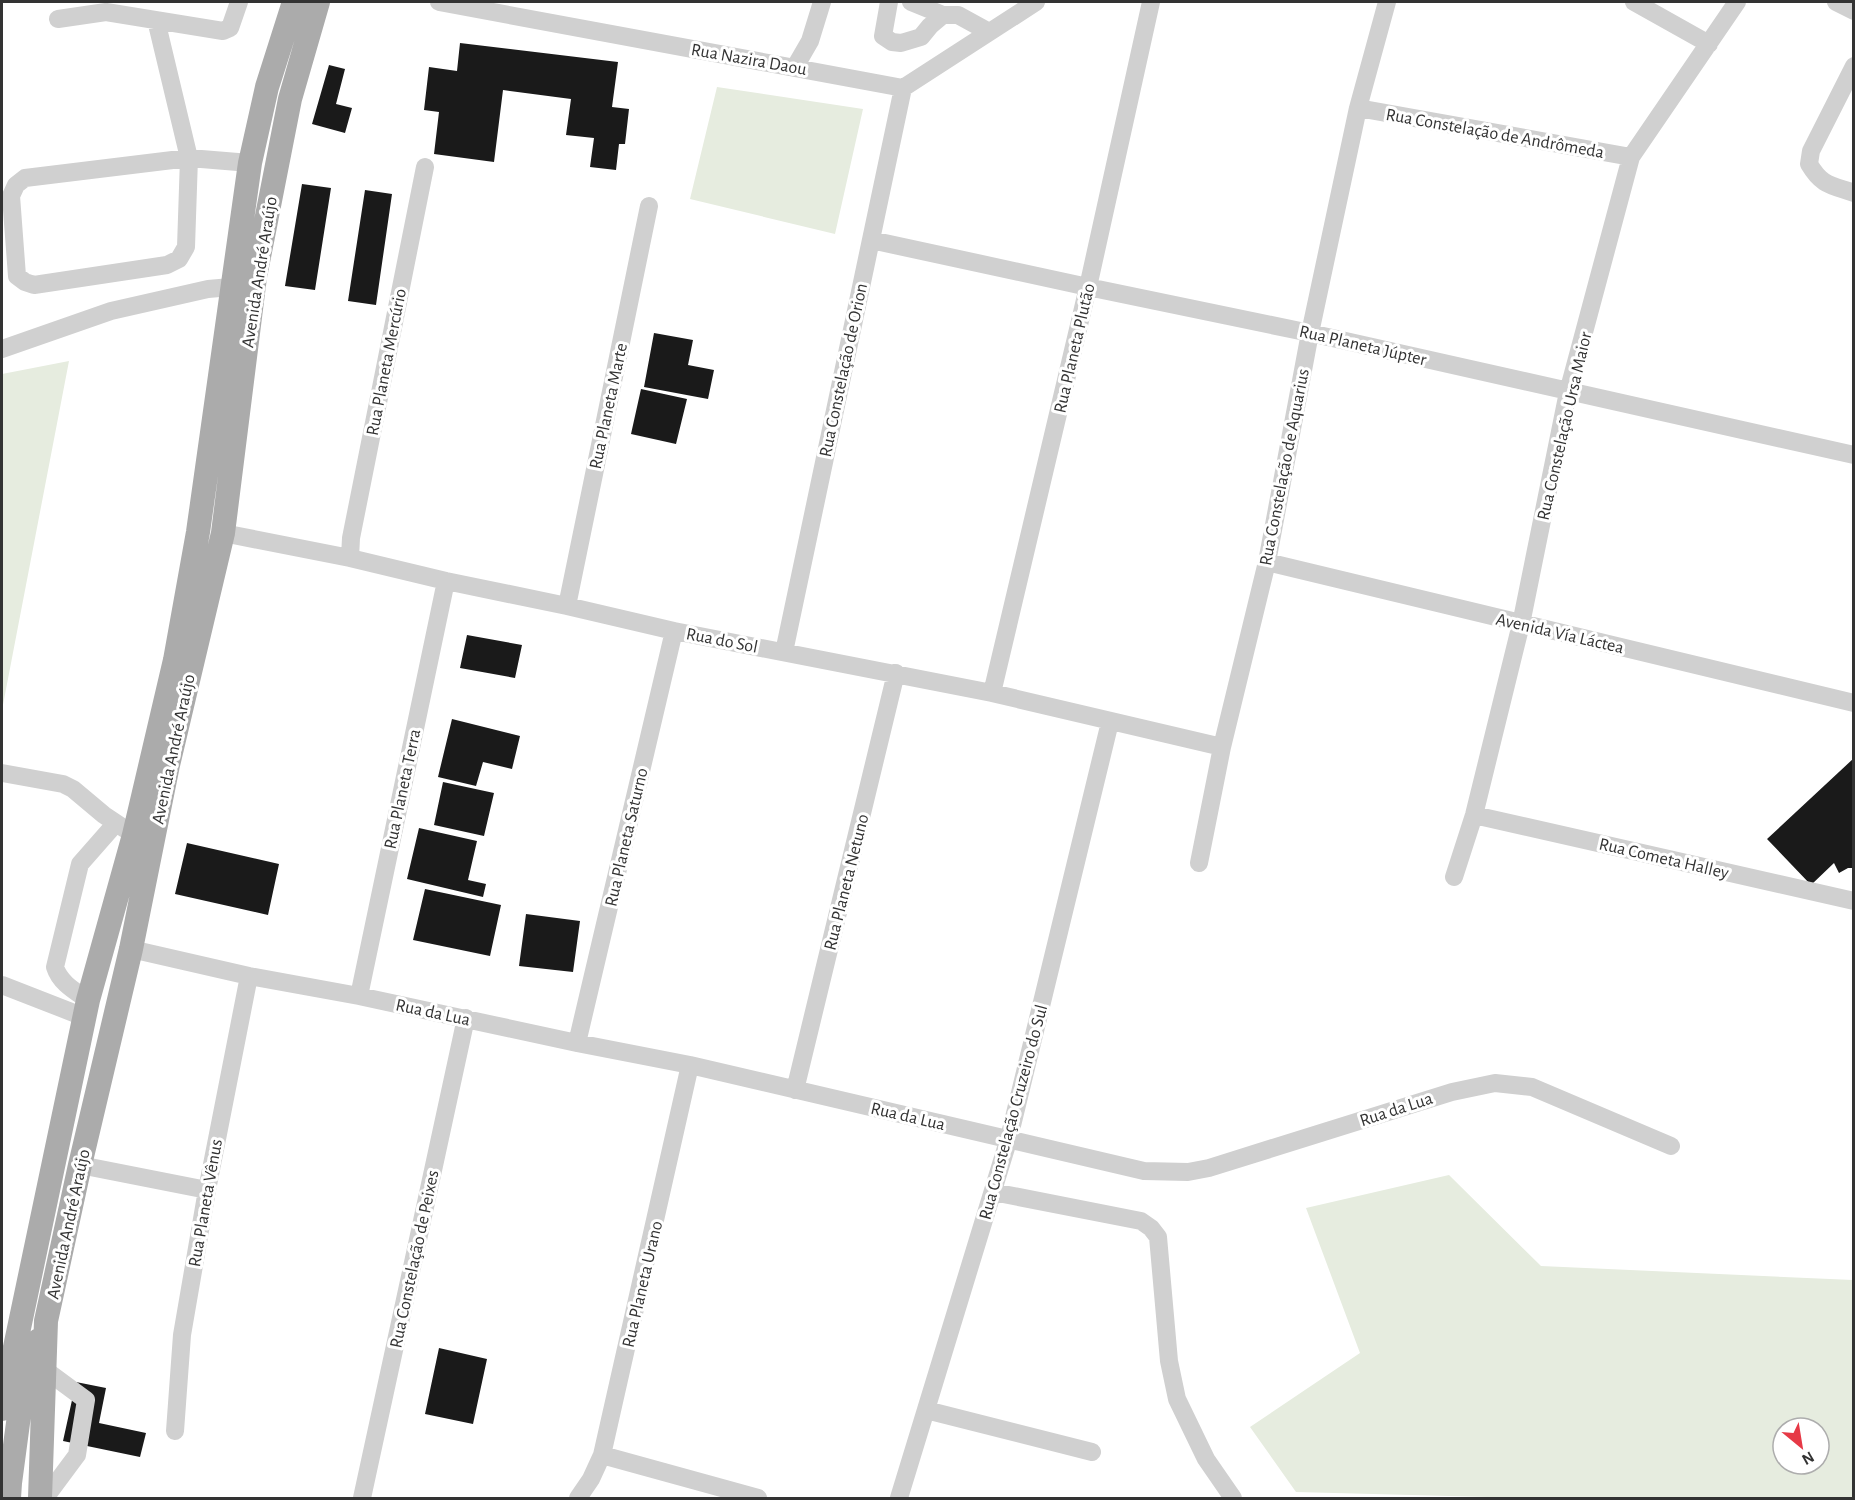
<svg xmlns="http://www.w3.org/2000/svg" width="1855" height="1500" font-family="'Alegreya Sans',sans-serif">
  <rect width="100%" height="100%" fill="#fff"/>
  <path fill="#e6ecdf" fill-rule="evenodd" d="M717,87l146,22 -28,125 -145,-35z
    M69,361l-67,349v-336z
    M1449,1175l92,91 312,14v218h-364l-1,-1 -192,-5 -46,-65 110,-74 -54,-145zM1783,1428h36v36h-36z"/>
  <path fill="#1a1a1a" d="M460,43l158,19 -6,45 17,2 -4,35h-6l-3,26 -26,-3 4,-29 -28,-3 5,-36 -68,-9 -9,72 -60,-8 5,-42 -15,-2 5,-43 28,4z
    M329,65l16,4 -9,35 16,4 -7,25 -33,-9z
    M302,184l29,4 -16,102 -30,-4z
    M365,190l27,4 -16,111 -28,-4z
    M654,333l39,7 -5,25 26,5 -6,29 -64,-12z
    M641,389l46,10 -11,45 -45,-10z
    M467,635l55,10 -7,33 -55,-10z
    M452,719l68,17 -8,33 -29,-7 -7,24 -38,-9z
    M1854,758v110h-6l-9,5 -5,-10 -23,22 -44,-46z
    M443,782l51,11 -10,43 -50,-11z
    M419,828l58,13 -9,39 18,4 -3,13 -76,-18z
    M187,843l92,21 -11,51 -93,-21z
    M425,889l76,16 -11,51 -77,-16z
    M526,914l54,7 -7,51 -54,-6z
    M439,1348l48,11 -14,65 -48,-10z
    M76,1382l30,6 -7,35 47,10 -6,24 -77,-16z"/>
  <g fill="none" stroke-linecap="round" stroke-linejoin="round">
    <path stroke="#d0d0d0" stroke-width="18" d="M439,2l464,86 133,-86
      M889,2l-6,34 9,6 9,1 20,-6 9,-11 13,-11
      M911,2l32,13h15l31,17
      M1634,2l75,42
      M1836,2l18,9
      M58,19l48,-7 117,19 7,-3 9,-26
      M156,20l33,138 61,5
      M1854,66l-43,85 -2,13c13,22 22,21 45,29
      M795,67l15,-26 12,-39
      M1358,108l273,49
      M189,158l-3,89 -7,12 -12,6 -133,20 -9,-3 -8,-6 -6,-80 5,-11 9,-7z
      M871,240l217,47 222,46 544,122
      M2,349l109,-38 97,-22 23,-2
      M223,533l127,25 96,23 121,25 107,25 318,62 230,54
      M350,558l1,-20 74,-371
      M1267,562l587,141
      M567,606l82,-400
      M784,652l119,-564
      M992,693l96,-406 63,-285
      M2,773l61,11 10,5 31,26 21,14
      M1474,815l380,86
      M1199,863l23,-116 45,-185 43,-229 48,-225 29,-106
      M1454,877l20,-62 47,-191 47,-232 63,-235 106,-155
      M131,949l118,27 110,20 218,47 113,22 454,106 44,1 21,-4 243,-76 43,-9 37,4 139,59
      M2,985l82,32
      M359,996l87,-415
      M88,1000c-13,-9 -28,-17 -33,-33l25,-103 36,-41
      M577,1043l97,-412
      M795,1090l101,-417
      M80,1165l127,25
      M993,1192l148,29 10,7 7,9 11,124 8,38 29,60 27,39
      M44,1369l42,31 -9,55 -32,43
      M926,1410l166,42
      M175,1431l7,-96 25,-145 42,-214
      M602,1455l156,43
      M362,1498l104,-480
      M578,1498l13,-19 11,-24 88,-390
      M899,1498l110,-360 101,-416"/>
    <path stroke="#ababab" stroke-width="24" d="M2,1409l86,-409 46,-165 41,-175 23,-128 52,-369 17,-76 27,-85
      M9,1498l1,-15 10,-75 7,-37 12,-31
      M40,1498l6,-177 34,-156 51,-216 37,-184 55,-232 32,-256 35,-178 28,-97"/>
  </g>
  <g text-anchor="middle" stroke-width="6" stroke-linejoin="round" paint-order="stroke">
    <g font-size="18" fill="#333" stroke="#fff">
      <text transform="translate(749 59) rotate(10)" y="6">Rua Nazira Daou</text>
      <text transform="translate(1495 133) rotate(10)" y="6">Rua Constelação de Andrômeda</text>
      <text transform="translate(259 272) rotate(-81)" y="6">Avenida André Araújo</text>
      <text transform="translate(1363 345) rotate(13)" y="6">Rua Planeta Júpter</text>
      <text transform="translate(1074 348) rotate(-77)" y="6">Rua Planeta Plutão</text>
      <text transform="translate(386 362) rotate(-79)" y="6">Rua Planeta Mercúrio</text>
      <text transform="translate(843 370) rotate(-78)" y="6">Rua Constelação de Orion</text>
      <text transform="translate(608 406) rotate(-78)" y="6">Rua Planeta Marte</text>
      <text transform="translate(1564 426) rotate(-77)" y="6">Rua Constelação Ursa Maior</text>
      <text transform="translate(1284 467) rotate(-79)" y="6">Rua Constelação de Aquarius</text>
      <text transform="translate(1560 633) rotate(13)" y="6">Avenida Vía Láctea</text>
      <text transform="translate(722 640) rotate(11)" y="6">Rua do Sol</text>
      <text transform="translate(173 749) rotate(-78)" y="6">Avenida André Araújo</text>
      <text transform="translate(402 789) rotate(-78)" y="6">Rua Planeta Terra</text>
      <text transform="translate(626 837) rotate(-77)" y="6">Rua Planeta Saturno</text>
      <text transform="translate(1664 858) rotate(13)" y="6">Rua Cometa Halley</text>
      <text transform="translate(846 882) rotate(-76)" y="6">Rua Planeta Netuno</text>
      <text transform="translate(433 1012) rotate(12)" y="6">Rua da Lua</text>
      <text transform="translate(1396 1109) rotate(-18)" y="6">Rua da Lua</text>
      <text transform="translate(1013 1112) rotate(-75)" y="6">Rua Constelação Cruzeiro do Sul</text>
      <text transform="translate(908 1116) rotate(13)" y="6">Rua da Lua</text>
      <text transform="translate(205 1203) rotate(-80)" y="6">Rua Planeta Vênus</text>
      <text transform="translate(68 1224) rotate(-78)" y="6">Avenida André Araújo</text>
      <text transform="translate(414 1259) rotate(-78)" y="6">Rua Constelação de Peixes</text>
      <text transform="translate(642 1284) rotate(-77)" y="6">Rua Planeta Urano</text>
    </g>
  </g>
  <rect width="1855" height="1500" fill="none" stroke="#333333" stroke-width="6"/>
  <g transform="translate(1801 1446) rotate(150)"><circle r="28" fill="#ffffff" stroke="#adadad" stroke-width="1.5"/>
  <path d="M0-4.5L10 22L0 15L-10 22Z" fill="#e63946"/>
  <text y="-9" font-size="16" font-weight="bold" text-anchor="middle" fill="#333333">N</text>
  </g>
</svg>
